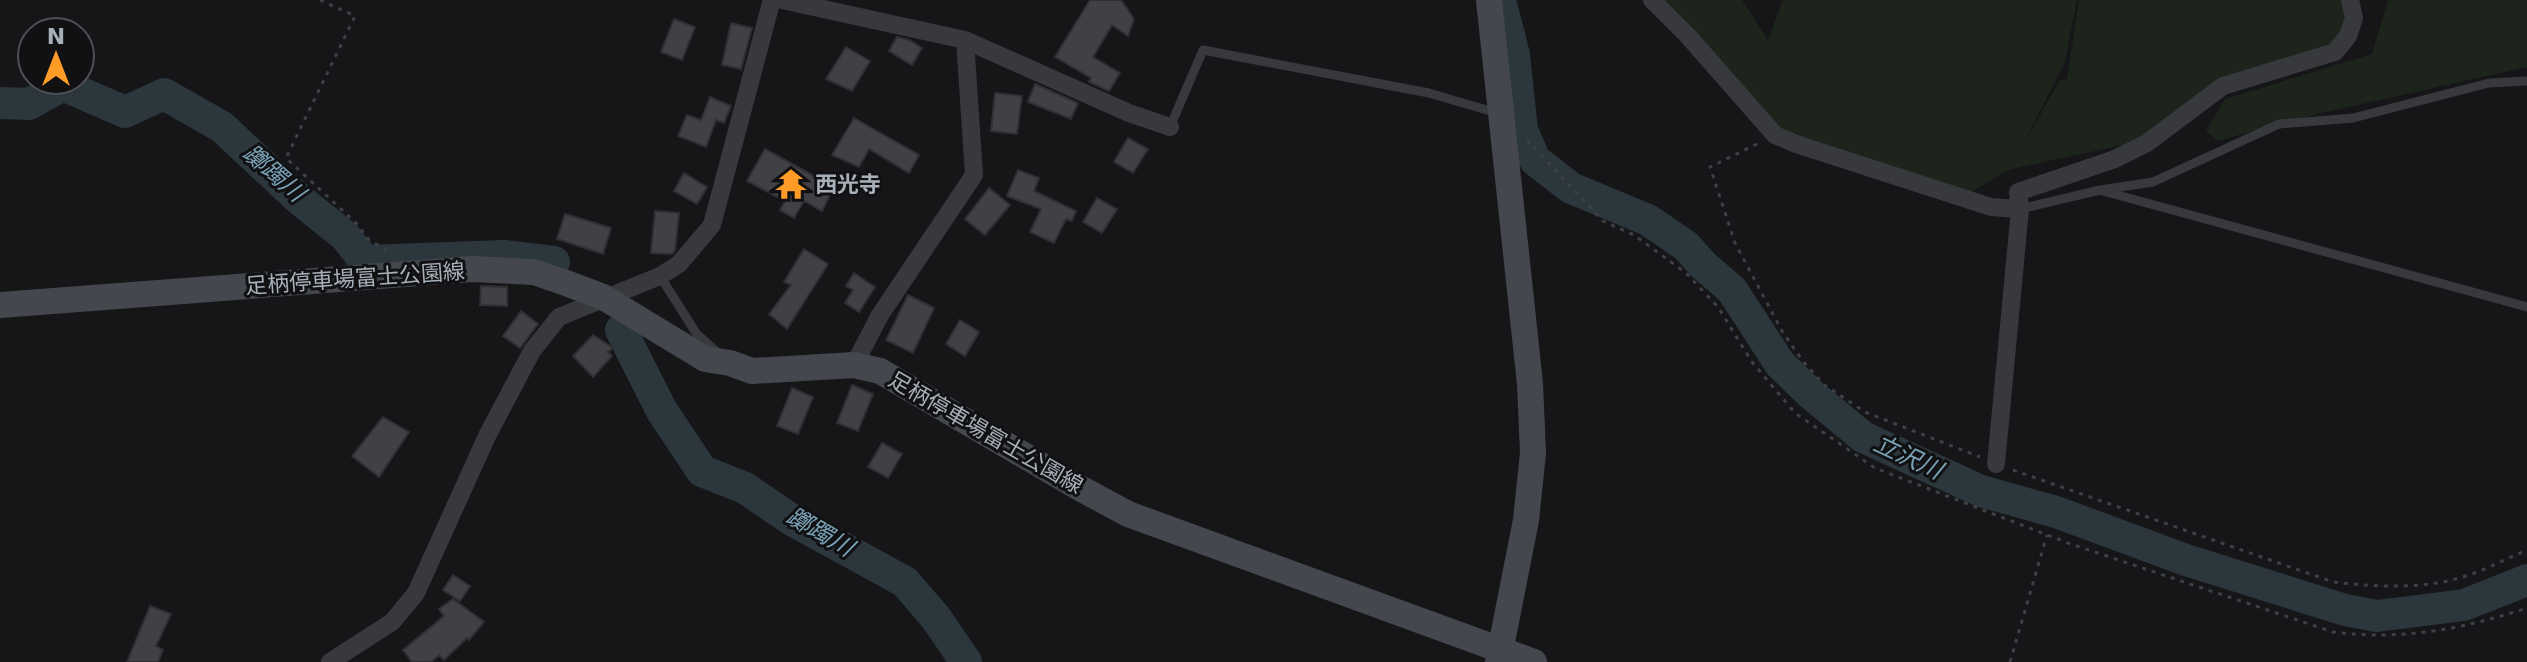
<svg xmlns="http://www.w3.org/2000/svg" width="2527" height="662" font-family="'DejaVu Sans','Noto Sans JP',sans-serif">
  <rect width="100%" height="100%" fill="#161618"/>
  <path fill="#1c241c" d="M1662,0h80l26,40 15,-40h294l-12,62 -42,83 37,-65 7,-1 12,-79h268l7,18 -24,32 -99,30 -99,63 -124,27 -55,33 -161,-64 -104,-103z
    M2388,0h139v67l-227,51 -82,23 -12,-10 19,-32 147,-45z"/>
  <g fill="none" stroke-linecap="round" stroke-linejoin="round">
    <path stroke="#2b373d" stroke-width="32" d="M1500,0l14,55 8,75 13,30 36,28 77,32 38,26 17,19 29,25 48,74 31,30 52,43 118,54 75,21 130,48 159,50 32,6 87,-11 63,-25
      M0,103l29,1 34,-19 62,27 39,-18 58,33 77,72 46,37 20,25 139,-5 50,6
      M621,330l41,81 40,60 43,17 47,32 113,62 31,36 30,44"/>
  </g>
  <path fill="#404145" stroke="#303034" stroke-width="2" d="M1090,0h31l13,19 -6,17 -16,-11 -19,32 27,16 -11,18 -20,-9 2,-4 -36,-21z
    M674,19l21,8 -13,33 -21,-8z
    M731,23l21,5 -11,41 -19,-4z
    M897,37l12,3 13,8 -10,17 -23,-14z
    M846,47l24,14 -18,30 -26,-12z
    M1035,84l43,19 -7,16 -43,-17z
    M995,93l27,3 -5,38 -26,-3z
    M710,97l21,9 -7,17 -8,-3 -10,27 -28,-11 9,-21 14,5z
    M854,118l65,37 -10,18 -40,-24 -10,18 -27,-12z
    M1128,138l20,11 -15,24 -19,-11z
    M765,149l69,38 -12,24 -18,-10 -10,17 -14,-8 5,-9 -38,-20z
    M1018,170l21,8 -5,13 42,20 -4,10 -6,-2 -12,24 -24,-11 11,-23 -34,-13z
    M684,173l23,14 -10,17 -23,-13z
    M989,188l21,17 -25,30 -20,-16z
    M1097,198l20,11 -15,24 -19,-11z
    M655,211l24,2 -4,37 -3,4 -21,-1z
    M565,214l46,14 -8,26 -46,-15z
    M804,249l24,15 -41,65 -18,-15 22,-29 -7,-3z
    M854,273l21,14 -16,25 -14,-9 8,-13 -7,-4z
    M481,286l26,1v19l-27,-1z
    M908,295l26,13 -21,45 -27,-13z
    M521,311l17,13 -18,24 -17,-12z
    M960,320l19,12 -14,24 -19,-12z
    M593,335l20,13 -5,4 4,4 -19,21 -20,-21z
    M852,385l21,9 -15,37 -21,-8z
    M792,388l21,9 -15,37 -21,-8z
    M383,417l26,15 -30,45 -27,-21z
    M882,443l20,11 -14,24 -20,-11z
    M453,575l17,11 -10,15 -17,-11z
    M453,599l31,23 -15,18 -2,-2 -23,22 -5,-5 -8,7h-19l-9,-12 41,-34 -5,-7z
    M150,606l21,8 -15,32 7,4 -5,12h-31z"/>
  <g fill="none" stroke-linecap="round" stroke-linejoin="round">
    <path stroke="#3d4045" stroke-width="3" stroke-dasharray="4 6" stroke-linecap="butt" d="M320,0l35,16 -69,142 70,65 13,17 22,13
      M1527,140l76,81 31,14 52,38 32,34 34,55 43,51 80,55 193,75 265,89c67,9 130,-3 194,-24
      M1757,144l-47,23 25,76 47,88 20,29 21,24 42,28 115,45
      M2013,470l320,112c45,5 93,8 136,-7 20,-7 39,-17 58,-25
      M2010,662l37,-127"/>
    <path stroke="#37393d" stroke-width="9" d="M1170,127l33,-77 226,43 68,20
      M2103,191l424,116
      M2020,209l80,-19 53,-8 126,-58 74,-6 136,-35 38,-2
      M660,276l36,57 22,20"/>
    <path stroke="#37393d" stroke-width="18" d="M782,0l183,40 9,135 -94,140 -26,50
      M1652,0l36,36 87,99 21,9 195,63 29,2
      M965,40l164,73 41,14
      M1996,464l24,-255 -2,-17 97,-33 32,-16 76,-57 112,-34 13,-16 6,-18 -4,-18
      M330,662l62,-40 24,-29 71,-157 45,-85 27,-34 101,-41 19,-12 33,-39 59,-222"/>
    <path stroke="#44484e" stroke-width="26" d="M1489,0l41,384 3,69 -7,67 -28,142
      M0,305l471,-36 63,3 32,11 37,14 102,62 25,4 22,8 102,-6 26,6 198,116 50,27 406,148"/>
  </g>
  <defs>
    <symbol id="temple-bare" viewBox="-9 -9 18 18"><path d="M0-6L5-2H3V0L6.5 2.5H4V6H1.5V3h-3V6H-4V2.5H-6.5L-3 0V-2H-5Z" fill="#ff9b27" stroke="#111113" stroke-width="2.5" paint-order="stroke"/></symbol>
  </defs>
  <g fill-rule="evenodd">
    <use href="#temple-bare" x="769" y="162" width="44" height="44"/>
  </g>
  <g text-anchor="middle" stroke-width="6" stroke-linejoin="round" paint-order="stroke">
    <g font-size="22" font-weight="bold" fill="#a7afb9" stroke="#111113" text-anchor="start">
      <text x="815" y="192">西光寺</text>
    </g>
    <g font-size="22" fill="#a7afb9" stroke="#111113">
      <text transform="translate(355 278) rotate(-4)" y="8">足柄停車場富士公園線</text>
      <text transform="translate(986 432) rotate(30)" y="8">足柄停車場富士公園線</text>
    </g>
    <g font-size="24" font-style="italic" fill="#7ba3b7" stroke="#111113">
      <text transform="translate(274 173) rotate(41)" y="8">躑躅川</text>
      <text transform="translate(1908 457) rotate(25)" y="8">立沢川</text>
      <text transform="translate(820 532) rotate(30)" y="8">躑躅川</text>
    </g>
  </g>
  <g transform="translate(56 56)"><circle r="38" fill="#111113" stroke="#4d5055" stroke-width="2"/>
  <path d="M0-6L14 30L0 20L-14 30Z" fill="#ff9b27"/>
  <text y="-12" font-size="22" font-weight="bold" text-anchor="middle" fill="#a7afb9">N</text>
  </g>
</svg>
